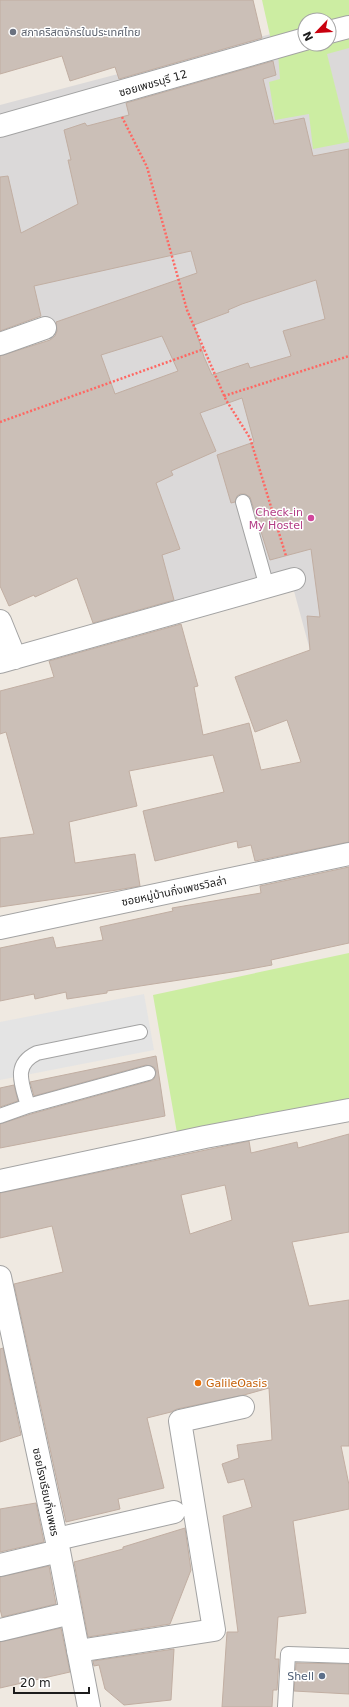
<svg xmlns="http://www.w3.org/2000/svg" width="349" height="1707" font-family="'DejaVu Sans','Noto Sans Thai',sans-serif">
  <rect width="100%" height="100%" fill="#efe9e1"/>
  <path fill="#dbd9d9" d="M349,14v737l-11,3 -44,-163 -131,34 -115,-288 -48,-153v-79l305,-80v19h24v-24z"/>
  <path fill="#cceda2" d="M262,0h87v18l-20,6v-4h-24v11l-34,9z
    M349,33v15l-22,6 22,88 -36,7 -4,-35 -34,6 -6,-38 11,-3 -2,-26 32,-9h19v-5z
    M349,953v147l-172,33 -24,-138z"/>
  <path fill="#e4e4e4" d="M144,994l10,56 -154,30v-58z"/>
  <path fill="#cbbfb7" stroke="#c1aea2" fill-rule="evenodd" d="M0,0h253l9,38 -143,41 -4,-12 -45,14 -8,-25 -62,18z
    M273,61l3,14 -13,4 11,45 30,-6 9,38 36,-7v693l-94,19 -4,-16 -13,3 -1,-7 -82,20 -12,-50 81,-19 -11,-37 -84,16 8,35 -68,16 6,41 60,-9 5,32 -23,4 -117,17v-69l34,-4 -28,-102 -6,2v-43l54,-14 -5,-16 132,-37 17,62 -4,1 9,48 46,-12 12,47 40,-8 -14,-42 -32,12 -20,-55 75,-27 -3,-34 13,1 -9,-68 -41,11 -20,-63 -5,-3h-5l-3,2 -2,6 -4,1 -14,-48 37,-13 -12,-44 -42,15 16,38 -45,20 2,4 -17,8 24,66 -18,6 12,45 -81,23 -16,-45 -42,19 -1,-2 -25,11 -9,-20v-230l50,-16 5,-4 2,-5 -1,-9 141,-49 -6,-22 -157,35 7,30 -41,15v-154l8,-1 13,57 57,-29 -10,-44h3l-7,-30 21,-7 2,3 42,-11 -3,-12zM316,280l9,39 -42,12 8,25 -41,12 -2,-5 -36,12 -8,-18 -10,-32 35,-13 -1,-2 14,-6zM162,336l16,35 -63,23 -14,-39z
    M349,867v76l-78,17 1,5 -33,6 -132,20v2l-40,6 -1,-7 -31,7 -1,-5 -34,7v-53l53,-11 3,11 47,-8 -3,-13 73,-16 -1,-3 89,-15 -1,-7z
    M156,1056l9,60 -165,32v-24l31,-10 119,-33 4,-2 2,-8 -2,-4 -8,-2 -112,31 -4,-14z
    M14,1085l4,16 -18,6v-19z
    M349,1134v98l-57,10 17,64 40,-6v146h-8l8,39v24l-56,12 13,92 -28,4 -3,42h4l-2,31h-4l-1,17h-50l5,-75h11l-15,-116 29,-9 -8,-28 -16,4 -6,-19 17,-6 -2,-13 35,-5 -3,-52 -25,7 -67,14 -6,3 -24,6 17,70 -46,11 2,10 -54,13 -52,-238 49,-12 -11,-46 -52,12v-45l249,-52 2,12 46,-11 1,6zM225,1185l7,35 -42,14 -9,-39z
    M3,1348l18,87 -21,7v-93z
    M36,1503l8,39 -44,10v-43z
    M185,1528l6,42 -21,54 -82,13 -14,-75 49,-13v-2z
    M49,1566l7,38 -54,13 -2,-8v-32z
    M61,1628l9,44 -70,16v-46z
    M174,1649l-3,51 -47,5 -19,-16 -6,-24 -5,1 -1,-5z
    M296,1663l53,1v30l-55,-3z"/>
  <g fill="none" stroke-linecap="round" stroke-linejoin="round">
    <defs>
      <path id="lane" d="M243,502l24,85
        M28,1106c-6,-22 -16,-41 9,-53l103,-21
        M0,1116l28,-10 120,-33
        M285,1707l3,-53 61,2"/>
      <path id="street" d="M329,32l20,-5
        M0,126l305,-87
        M0,344l45,-16
        M0,621l15,37
        M0,662l294,-83
        M0,928l349,-74
        M0,1181l205,-44 144,-27
        M0,1277l59,274 30,156
        M57,1539l117,-27
        M0,1565l59,-14
        M0,1630l71,-17
        M78,1651l136,-21 -34,-209 63,-14"/>
    </defs>
    <use href="#lane" stroke="#a3a3a3" stroke-width="16"/>
    <use href="#street" stroke="#a3a3a3" stroke-width="24"/>
    <path stroke="#ff6762" stroke-width="2.5" stroke-dasharray="2 2" stroke-linecap="butt" d="M122,117l25,50 40,143 39,90 24,38 36,118
      M224,396l125,-40
      M0,422l204,-73"/>
    <use href="#lane" stroke="#fff" stroke-width="14"/>
    <use href="#street" stroke="#fff" stroke-width="22"/>
  </g>
  <circle fill="#6b7280" stroke="#fff" stroke-width="1.5" cx="13" cy="32" r="4"/>
  <circle fill="#d1479c" stroke="#fff" stroke-width="1.5" cx="311" cy="518" r="4"/>
  <circle fill="#e8710a" stroke="#fff" stroke-width="1.5" cx="198" cy="1383" r="4"/>
  <circle fill="#5c6f8a" stroke="#fff" stroke-width="1.5" cx="322" cy="1676" r="4"/>
  <g text-anchor="middle" stroke-width="3" stroke-linejoin="round" paint-order="stroke">
    <g font-size="11" fill="#5b616d" stroke="#fff" text-anchor="start">
      <text x="21" y="36">สภาคริสตจักรในประเทศไทย</text>
    </g>
    <g font-size="11" fill="#1c1c1c" stroke="#fff">
      <text transform="translate(153 83) rotate(-16)" y="4">ซอยเพชรบุรี 12</text>
      <text transform="translate(174 891) rotate(-12)" y="4">ซอยหมู่บ้านกิ่งเพชรวิลล่า</text>
      <text transform="translate(46 1492) rotate(78)" y="4">ซอยโรงเรียนกิ่งเพชร</text>
    </g>
    <g font-size="11" fill="#b23c85" stroke="#fff" text-anchor="end">
      <text x="303" y="516">Check-in<tspan x="303" dy="13">My Hostel</tspan></text>
    </g>
    <g font-size="11" fill="#c56008" stroke="#fff" text-anchor="start">
      <text x="206" y="1387">GalileOasis</text>
    </g>
    <g font-size="11" fill="#4e5e75" stroke="#fff" text-anchor="end">
      <text x="314" y="1680">Shell</text>
    </g>
  </g>
  <g transform="translate(317 32) rotate(245)"><circle r="19" fill="#ffffff" stroke="#a4a4a4"/>
  <path d="M0-3L7 15L0 10L-7 15Z" fill="#c9000e"/>
  <text y="-6" font-size="11" font-weight="bold" text-anchor="middle" fill="#1c1c1c">N</text>
  </g>
  <path d="M14 1687v6h75v-6" fill="none" stroke="#1c1c1c" stroke-width="2"/>
  <text x="20" y="1687" font-size="12" fill="#1c1c1c" stroke="#ffffff" stroke-width="3" paint-order="stroke">20 m</text>
</svg>
